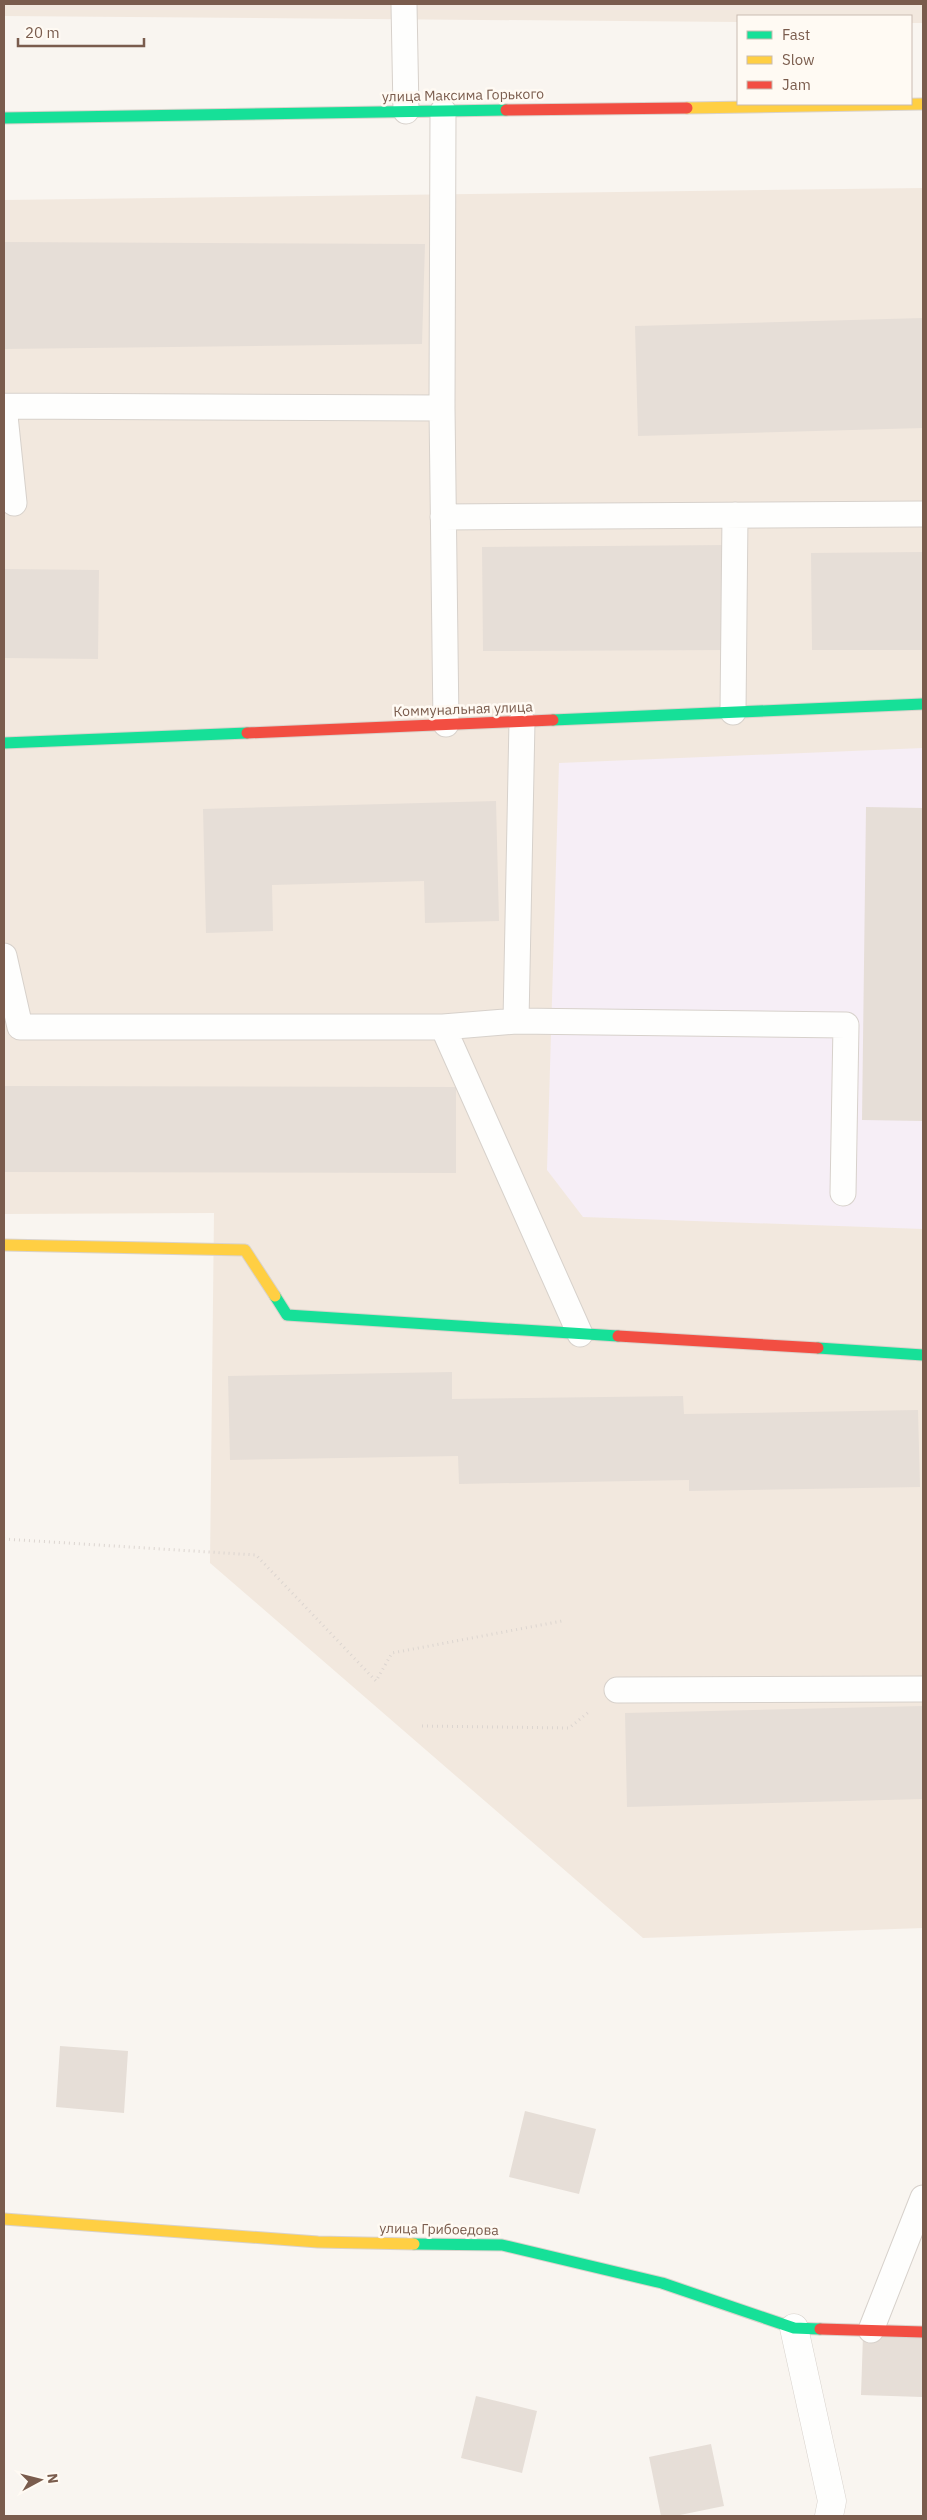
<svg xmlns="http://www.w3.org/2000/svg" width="927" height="2520" font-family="'IBM Plex Sans',sans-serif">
  <rect width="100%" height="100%" fill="#f9f5f0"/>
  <path fill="#f2e8de" d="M4,4h919v19h-12v-7h-173v6l-734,-6z
    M923,188v1740l-280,10 -433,-375 4,-350 -210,1v-1014z"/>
  <path fill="#f6eef6" d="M923,748v481l-340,-12 -36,-47 12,-407z"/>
  <path fill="#e6ded7" d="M4,242l421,2 -3,100 -418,5z
    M923,318v110l-285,8 -3,-110z
    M727,545l1,105 -245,1 -1,-104z
    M923,552v98h-111l-1,-97z
    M4,569l95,1 -1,89 -94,-1z
    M496,801l3,120 -74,2 -1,-42 -152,4 1,46 -67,2 -3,-124z
    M866,807l57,1v313l-61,-1z
    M4,1086l452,1v86l-452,-1z
    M452,1372v27l231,-3 1,18 234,-4 2,77 -231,4v-11l-230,4 -1,-28 -228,4 -2,-84z
    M923,1706v93l-296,8 -2,-94z
    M60,2046l68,5 -4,62 -68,-6z
    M525,2111l71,18 -17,65 -70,-17z
    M863,2335l60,2 -1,60 -61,-2z
    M476,2396l61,15 -15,62 -61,-15z
    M711,2444l13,62 -49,10h-14l-12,-59z"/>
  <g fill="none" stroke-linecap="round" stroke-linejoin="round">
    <defs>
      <path id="lane" d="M404,4l2,107
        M4,406l438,2 1,-297
        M4,406l10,97
        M442,408l4,316
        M443,517l480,-3
        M733,712l2,-197
        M4,956l16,71h423l137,307
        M516,1021l330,4 -3,168
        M443,1027l73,-6 6,-300
        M617,1690l306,-1
        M871,2330l52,-132"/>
      <path id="street" d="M794,2328l38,173 -3,15"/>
      <path id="fast" d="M4,118l502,-8
        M553,720l370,-16
        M4,743l243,-10
        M275,1296l12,19 331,21
        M818,1348l105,7
        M414,2244l88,1 160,38 132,45 26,1"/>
      <path id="slow" d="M687,108l236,-4
        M4,1245l241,5 30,46
        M4,2219l314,23 96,2"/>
      <path id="jam" d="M506,110l181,-2
        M247,733l306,-13
        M618,1336l200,12
        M820,2329l103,3"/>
    </defs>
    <use href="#lane" stroke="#d7d1cb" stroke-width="27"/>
    <use href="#street" stroke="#d7d1cb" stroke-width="29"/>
    <use href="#fast" stroke="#d9d2cb" stroke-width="13"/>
    <use href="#slow" stroke="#d9d2cb" stroke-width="13"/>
    <use href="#jam" stroke="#d9d2cb" stroke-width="13"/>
    <path stroke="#dcd5d0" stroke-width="3" stroke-dasharray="1 4" stroke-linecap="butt" d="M4,1539l252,16 120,126 16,-28 170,-32
      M422,1726l147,2 21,-17"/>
    <use href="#lane" stroke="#fefefd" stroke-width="25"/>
    <use href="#street" stroke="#fefefd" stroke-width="28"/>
    <use href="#fast" stroke="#16e098" stroke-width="11"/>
    <use href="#slow" stroke="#ffcf43" stroke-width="11"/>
    <use href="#jam" stroke="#f24e42" stroke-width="11"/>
  </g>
  <g text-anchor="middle" stroke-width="5" stroke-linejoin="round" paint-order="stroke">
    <g font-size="14" fill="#7a5c4d" stroke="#fffaf3">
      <text transform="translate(463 95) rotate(-1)" y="5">улица Максима Горького</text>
      <text transform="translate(463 709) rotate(-2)" y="5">Коммунальная улица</text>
      <text transform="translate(439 2229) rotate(1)" y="5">улица Грибоедова</text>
    </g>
  </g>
  <rect width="927" height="2520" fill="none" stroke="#7a5c4d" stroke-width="10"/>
  <rect x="737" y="15" width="175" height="90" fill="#fffaf3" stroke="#cabbb1"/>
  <rect x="747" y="31" width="25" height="8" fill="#16e098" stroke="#cabbb1"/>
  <text x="782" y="40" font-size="15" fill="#7a5c4d">Fast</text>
  <rect x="747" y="56" width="25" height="8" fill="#ffcf43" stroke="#cabbb1"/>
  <text x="782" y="65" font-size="15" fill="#7a5c4d">Slow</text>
  <rect x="747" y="81" width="25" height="8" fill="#f24e42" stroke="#cabbb1"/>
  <text x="782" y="90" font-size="15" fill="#7a5c4d">Jam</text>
  <g transform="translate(40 2480) rotate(83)" stroke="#fffaf3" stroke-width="4" paint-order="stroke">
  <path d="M0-4L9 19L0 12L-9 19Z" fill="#7a5c4d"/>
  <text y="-8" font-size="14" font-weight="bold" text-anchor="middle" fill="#7a5c4d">N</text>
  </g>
  <path d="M18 38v8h126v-8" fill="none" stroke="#7a5c4d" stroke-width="2.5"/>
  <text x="25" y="38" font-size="15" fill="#7a5c4d" stroke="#fffaf3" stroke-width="4" paint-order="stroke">20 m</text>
</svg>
